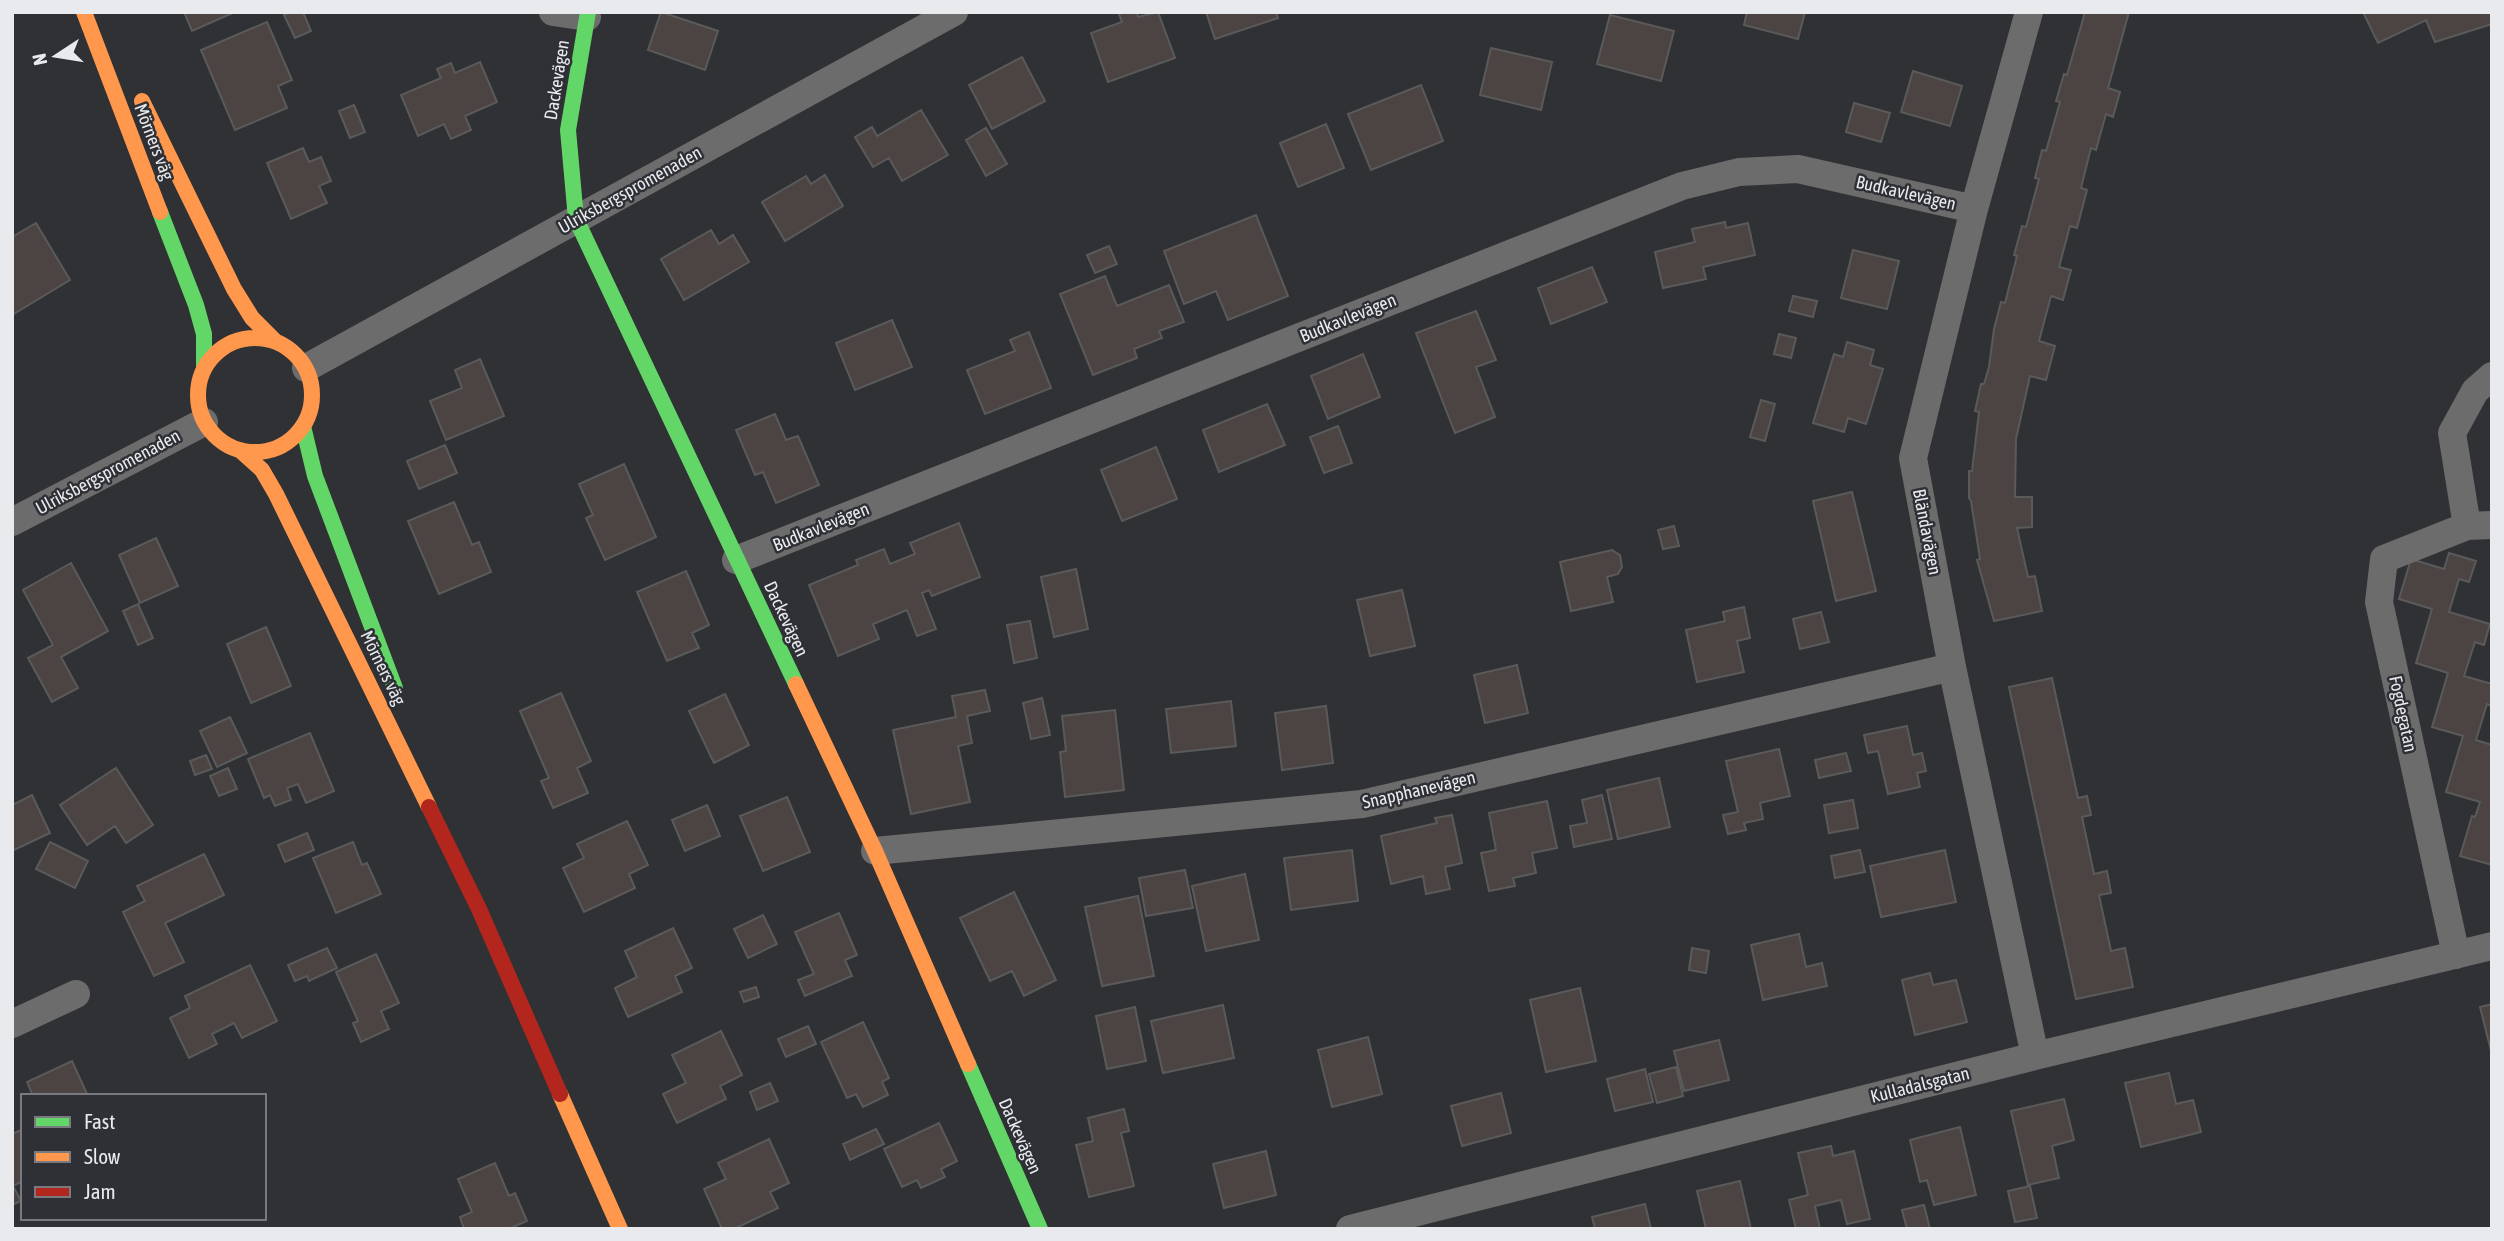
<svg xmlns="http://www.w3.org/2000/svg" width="2504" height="1241" font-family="'Asap Condensed',sans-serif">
  <rect width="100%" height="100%" fill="#2f3134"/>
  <path fill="#4c4443" stroke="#5a5a5b" stroke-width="2" d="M184,12h51l-43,19z
    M290,12h13l8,19 -16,7 -11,-23z
    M661,12l57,19 -13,39 -57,-20z
    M1124,12h13l1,5 20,-5 17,46 -67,24 -17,-49 31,-11 -3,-8z
    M1206,12h70l2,6 -63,21z
    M1747,12h58l-7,27 -54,-14z
    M2085,12h44l-21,76 12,4 -7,25 -7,-3 -10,36 -5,-2 -10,40 6,2 -10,38 -7,-2 -11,41 12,3 -8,30 -12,-4 -12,45 16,5 -9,34 -16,-4 -14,63 -1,58h17v30l-15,1 11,49 7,-1 7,35 -48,10 -17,-61 3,-1 -9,-58 -2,-3v-27h3l7,-59 -4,-1 6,-27h3l5,-17 5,-38 7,-27 4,1 12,-47 -3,-1 8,-29 4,1 13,-48 -4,-1 7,-28 4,1 14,-49 -4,-1 8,-27 3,1z
    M2363,12h129v12l-57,18 -9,-22 -48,23z
    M1610,15l64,16 -13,50 -64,-17z
    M267,22l25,58 -14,6 9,22 -52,22 -34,-80z
    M1491,48l61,14 -11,48 -61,-15z
    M1022,57l23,44 -53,28 -23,-44z
    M480,62l17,40 -32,14 6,14 -20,9 -7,-15 -26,12 -17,-41 40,-17 -4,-9 14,-6 4,10z
    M1913,71l49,15 -12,40 -49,-14z
    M1421,85l22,56 -72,29 -23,-56z
    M1854,103l36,10 -9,29 -35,-10z
    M354,105l11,27 -15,6 -11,-27z
    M921,110l27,45 -46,26 -13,-23 -16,9 -18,-30 17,-10 5,9z
    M1326,124l18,44 -46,19 -18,-44z
    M986,128l21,36 -21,12 -20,-36z
    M303,148l6,14 12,-5 10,24 -12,5 8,17 -36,16 -24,-56z
    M825,175l18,31 -58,35 -23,-39 44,-26 5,8z
    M1256,215l32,81 -60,24 -12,-29 -32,13 -20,-53z
    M1725,222l1,6 22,-5 7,32 -52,12 3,12 -43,9 -8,-36 40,-10 -3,-13z
    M36,223l34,57 -58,35v-78z
    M711,230l8,14 14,-9 16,27 -65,38 -23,-41z
    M1109,246l8,18 -22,9 -8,-18z
    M1853,250l46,11 -12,48 -46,-11z
    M1592,267l15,35 -56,22 -13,-36z
    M1105,276l12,30 52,-21 15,37 -25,9 3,7 -28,11 3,9 -44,17 -33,-81z
    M1793,296l24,5 -4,16 -24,-6z
    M1476,311l20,49 -20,7 19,50 -40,16 -39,-100z
    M892,320l20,47 -57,23 -19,-47z
    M1029,332l22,56 -66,26 -18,-44 48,-19 -5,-11z
    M1779,334l17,4 -5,20 -17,-4z
    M1847,342l27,8 -4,15 13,4 -17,55 -18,-6 -4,14 -31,-9 21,-69 9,3z
    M1363,354l17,43 -52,22 -17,-43z
    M480,359l24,57 -58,24 -16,-39 32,-13 -7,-18z
    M1761,400l14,4 -10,37 -15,-4z
    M1267,404l18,41 -66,27 -16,-42z
    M775,414l11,26 12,-4 21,49 -43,18 -13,-31 -8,3 -19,-45z
    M1338,426l14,37 -28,10 -14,-36z
    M445,445l12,28 -38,16 -12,-28z
    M1156,447l21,52 -55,22 -21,-51z
    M624,464l32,73 -51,23 -19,-42 7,-3 -14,-31z
    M1852,492l24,99 -40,10 -23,-100z
    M454,502l18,43 7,-3 12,30 -52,22 -31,-73z
    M959,523l21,54 -48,19 -3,-6 -7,3 14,36 -19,7 -10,-26 -34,14 6,15 -41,17 -29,-71 49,-20 -2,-5 28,-11 6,15 25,-10 -5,-11z
    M1674,526l5,20 -16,3 -5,-19z
    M156,538l22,48 -38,17 -21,-48z
    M1612,550l8,5 2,12 -4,7 -11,3 6,25 -42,9 -11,-49z
    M2449,553l27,8 -7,21 -10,-3 -10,33 41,12 -6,21 -9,-3 -11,34 28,8v22l-5,-2 -11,36 16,5v120l-32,-9 12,-40 3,1 5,-15 -34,-10 17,-56 -31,-9 16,-54 -32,-10 16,-54 -33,-10 12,-40 33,10z
    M71,563l37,68 -47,26 17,31 -26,14 -24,-44 25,-13 -30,-55z
    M1076,569l12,60 -34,8 -13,-60z
    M686,571l23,54 -17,8 7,15 -32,13 -30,-69z
    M1402,590l13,56 -45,10 -13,-56z
    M138,604l15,34 -15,7 -15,-34z
    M1744,607l6,31 -13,3 7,31 -47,10 -11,-52 39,-9 -2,-9z
    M1821,612l8,30 -29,7 -7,-30z
    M1030,621l7,37 -23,5 -7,-38z
    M266,627l25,59 -40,17 -24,-59z
    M1517,665l11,48 -43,10 -11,-48z
    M2052,678l26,120 9,-2 4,19 -9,2 12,57 13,-3 4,22 -12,2 12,56 14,-3 8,39 -57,12 -67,-312z
    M985,690l5,21 -23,5 5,27 -14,3 12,56 -59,12 -18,-84 63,-13 -4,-21z
    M561,693l30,68 -14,7 11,25 -35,15 -12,-27 8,-3 -29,-67z
    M725,694l24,51 -35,18 -25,-52z
    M1042,698l8,37 -19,4 -8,-36z
    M1231,701l5,45 -65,7 -5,-44z
    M1326,706l7,57 -51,7 -7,-57z
    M1115,710l9,80 -59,7 -5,-45 6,-1 -4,-35z
    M230,717l17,36 -30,14 -17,-36z
    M1907,726l6,29 9,-2 4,18 -9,2 3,14 -32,7 -10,-43 -10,2 -4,-18z
    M310,733l24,58 -28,12 -8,-19 -11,4 4,12 -16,6 -5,-11 -6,3 -16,-39z
    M1779,749l11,47 -30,7 3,16 -19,4 2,7 -18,4 -5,-19 15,-3 -12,-51z
    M1846,753l5,18 -32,7 -4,-18z
    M206,755l6,14 -17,6 -5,-14z
    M116,768l37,57 -27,18 -11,-17 -28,19 -27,-40z
    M228,768l9,21 -18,7 -9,-20z
    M1659,778l11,49 -52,12 -11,-49z
    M32,795l18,38 -38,18v-46z
    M1602,795l10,44 -38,8 -4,-21 17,-3 -5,-23z
    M787,797l23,55 -47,19 -23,-55z
    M1853,800l5,28 -29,5 -5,-28z
    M1547,801l10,47 -25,5 4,20 -23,5 2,8 -26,5 -8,-38 15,-3 -7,-37z
    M707,805l13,31 -35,15 -13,-31z
    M1452,815l10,48 -17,4 5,22 -24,5 -3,-18 -32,8 -10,-48 56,-13 -2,-5z
    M627,821l21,44 -19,9 6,14 -51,24 -21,-44 21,-10 -7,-14z
    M307,833l7,17 -29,12 -7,-17z
    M50,842l38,19 -13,27 -39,-19z
    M353,842l9,23 5,-2 14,31 -45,19 -23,-55z
    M1352,850l6,51 -67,9 -7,-52z
    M1860,850l5,22 -30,6 -4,-22z
    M1945,850l11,52 -75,15 -11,-51z
    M204,854l20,41 -59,28 19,39 -30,14 -31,-64 22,-11 -8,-15z
    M1185,870l8,38 -47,8 -7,-38z
    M1245,874l14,66 -53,11 -14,-65z
    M1014,892l42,88 -32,16 -12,-25 -22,10 -30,-63z
    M1138,896l16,80 -52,10 -17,-79z
    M839,913l18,42 -12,5 7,16 -47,20 -7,-16 16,-6 -19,-42z
    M763,915l14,29 -29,14 -14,-29z
    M673,928l19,40 -17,8 7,16 -54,25 -13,-29 22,-11 -12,-26z
    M1799,934l7,33 16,-4 5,23 -64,14 -12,-55z
    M327,948l10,20 -28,13 -2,-5 -12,5 -7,-16z
    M1692,948l17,3 -3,22 -17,-3z
    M376,954l23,49 -18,8 8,18 -28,13 -8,-19 5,-2 -22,-49z
    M250,965l27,56 -35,17 -8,-15 -22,11 5,10 -28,14 -19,-40 20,-10 -5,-12z
    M1930,973l3,12 23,-5 11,42 -52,13 -13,-55z
    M756,987l3,10 -15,5 -4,-10z
    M1580,988l16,73 -50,11 -16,-72z
    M2492,1004v51l-12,-48z
    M1223,1005l11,53 -71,15 -12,-52z
    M1135,1007l11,54 -39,8 -11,-53z
    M863,1022l26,56 -7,4 6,13 -25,12 -7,-13 -9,4 -26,-56z
    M808,1026l8,18 -30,13 -8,-18z
    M721,1031l21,44 -22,11 6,13 -49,24 -14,-29 23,-11 -14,-28z
    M1368,1037l14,57 -50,13 -14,-57z
    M1719,1040l10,40 -45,11 -10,-40z
    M72,1061l16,35h-55l-6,-14z
    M1676,1067l7,29 -26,7 -8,-29z
    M1645,1069l8,33 -38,9 -8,-32z
    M2169,1073l7,31 17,-4 8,32 -60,15 -16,-64z
    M770,1083l8,18 -21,9 -7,-18z
    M1501,1093l10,40 -49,13 -11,-40z
    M2064,1099l10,41 -22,6 7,32 -31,7 -17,-74z
    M1124,1109l5,22 -8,2 13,53 -45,11 -13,-52 17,-4 -5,-23z
    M939,1123l18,38 -16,8 4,8 -24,11 -4,-8 -15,7 -18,-38z
    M1960,1127l16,68 -42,10 -7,-25 -7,2 -10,-42z
    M23,1129v52l-10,5 8,15 -9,4v-71z
    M876,1129l8,15 -34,16 -7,-16z
    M769,1139l20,44 -19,9 8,16 -44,21h-12l-18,-40 22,-10 -8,-16z
    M1831,1146l2,10 21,-5 16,68 -23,5 -6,-24 -26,6 5,23h-24l-7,-29 19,-5 -10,-42z
    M1266,1151l10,44 -52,13 -11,-44z
    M495,1163l14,33 6,-3 12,28 -19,8h-44l-4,-12 12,-5 -14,-33z
    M1740,1181l11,48h-45l-9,-38z
    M2030,1186l7,32 -22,4 -7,-31z
    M1645,1204l6,25h-56l-3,-12z
    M1924,1205l6,24h-23l-5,-19z"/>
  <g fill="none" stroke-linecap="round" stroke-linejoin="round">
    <path stroke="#6d6c6d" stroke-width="28" d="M553,12l34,5
      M2029,12l-55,197 -61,249 39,209 83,389
      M306,368l648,-356
      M12,522l192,-100
      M2467,526l-15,-93 23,-42 17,-15
      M736,560l946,-374 57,-14 59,-3 176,40
      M875,851l487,-47 590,-137
      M2456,955l-77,-353 5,-43 83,-33 25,-1
      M12,1024l64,-30
      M1350,1229l685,-173 457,-110"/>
    <path stroke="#63d668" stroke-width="16" d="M588,12l-20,118 8,89 220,465
      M160,212l36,93 8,29v32
      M303,426l12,50 80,212
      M968,1064l72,165"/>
    <path stroke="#ff974d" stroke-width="16" d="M84,12l76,200
      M142,101l92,188 18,29 22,22
      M198 395a57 57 0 1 1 114 0a57 57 0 1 1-114 0Z
      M241,451l21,19 14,24 153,313
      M796,684l79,167 93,213
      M560,1094l60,135"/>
    <path stroke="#b3261e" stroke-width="16" d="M429,807l50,102 81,185"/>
  </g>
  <g text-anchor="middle" stroke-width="5" stroke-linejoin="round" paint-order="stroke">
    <g font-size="18" fill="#e9eaee" stroke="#2e3035">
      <text transform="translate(557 80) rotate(-81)" y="6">Dackevägen</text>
      <text transform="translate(154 142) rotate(69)" y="6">Mörners väg</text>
      <text transform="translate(630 190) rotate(-29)" y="6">Ulriksbergspromenaden</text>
      <text transform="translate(1906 193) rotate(13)" y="6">Budkavlevägen</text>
      <text transform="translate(1348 318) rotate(-22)" y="6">Budkavlevägen</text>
      <text transform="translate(108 472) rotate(-28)" y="6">Ulriksbergspromenaden</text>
      <text transform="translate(821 527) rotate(-22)" y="6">Budkavlevägen</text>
      <text transform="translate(1927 532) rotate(79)" y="6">Bländavägen</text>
      <text transform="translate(786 619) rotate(65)" y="6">Dackevägen</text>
      <text transform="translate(383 668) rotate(64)" y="6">Mörners väg</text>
      <text transform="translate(2403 714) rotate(78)" y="6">Fogdegatan</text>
      <text transform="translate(1419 790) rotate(-13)" y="6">Snapphanevägen</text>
      <text transform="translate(1920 1085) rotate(-14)" y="6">Kulladalsgatan</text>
      <text transform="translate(1020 1136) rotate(66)" y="6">Dackevägen</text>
    </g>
  </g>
  <rect width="2504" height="1241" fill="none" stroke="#e9eaee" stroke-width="28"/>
  <rect x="21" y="1094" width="245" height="126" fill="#2e3035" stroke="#797a7f" stroke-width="2"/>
  <rect x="35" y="1117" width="35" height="10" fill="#63d668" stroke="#797a7f" stroke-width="2"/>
  <text x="84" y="1129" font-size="21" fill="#e9eaee">Fast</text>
  <rect x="35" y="1152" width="35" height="10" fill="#ff974d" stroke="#797a7f" stroke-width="2"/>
  <text x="84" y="1164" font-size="21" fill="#e9eaee">Slow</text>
  <rect x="35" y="1187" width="35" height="10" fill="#b3261e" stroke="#797a7f" stroke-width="2"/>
  <text x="84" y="1199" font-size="21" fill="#e9eaee">Jam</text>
  <g transform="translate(56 56) rotate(258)" stroke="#2e3035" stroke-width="5" paint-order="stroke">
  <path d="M0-5L12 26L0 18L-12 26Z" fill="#e9eaee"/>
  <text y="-10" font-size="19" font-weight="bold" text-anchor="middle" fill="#e9eaee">N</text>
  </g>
</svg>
